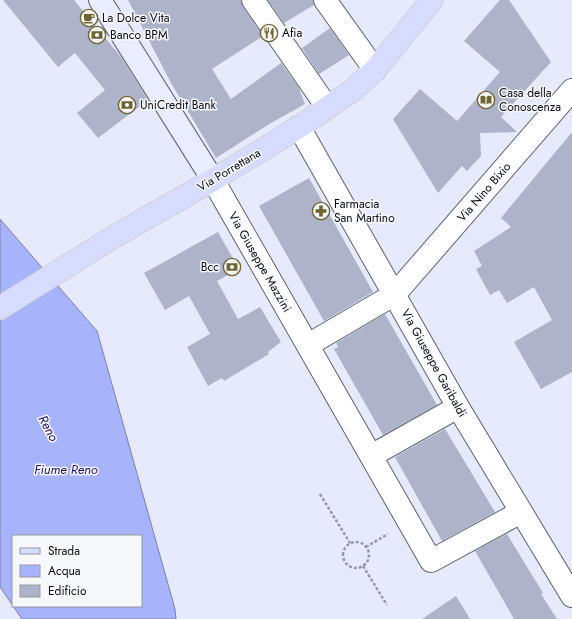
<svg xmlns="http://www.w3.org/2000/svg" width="572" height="619" font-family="Jost,sans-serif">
  <rect width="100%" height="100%" fill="#e6eafc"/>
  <path fill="#a7b3fa" stroke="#7881b4" d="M0,219l97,112 78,278 1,10h-154l-9,-13h128v-70h-128v70l-13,-19z"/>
  <path fill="#afb3c9" d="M3,0h71l47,57 27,43 -50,38 -21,-25 28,-23 -30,-37 -17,14z
    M128,0h113l2,7 20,29 -51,33 19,30 50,-36 18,25 6,16 -34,19 -55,35 -45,-75z
    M268,0h45l1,5 -30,18z
    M500,0h9l42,62 -50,55 16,15 -37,1 1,23 -14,15 -5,-5 -24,27 -45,-74 27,-30 37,32 43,-49 -36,-31z
    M330,28l19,27 -30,19 -17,-26z
    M572,132v240l-31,17 -27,-47 38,-22 -18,-33 -27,16 -8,-13 -9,5 -14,-26 6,-3 -8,-15 37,-24 -10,-9z
    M309,178l64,114 -49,29 -65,-115z
    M218,232l21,37 -22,12 21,38 22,-12 21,35 -13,10 1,2 -45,27 -2,-3 -14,8 -21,-39 23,-13 -21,-38 -24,14 -21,-37z
    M385,314l52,91 -54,30 -49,-86 4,-2 -2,-4z
    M445,429l50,83 -53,29 -47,-84z
    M507,534l36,59 -2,1 16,25h-43l-39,-68z
    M456,596l14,23h-48z"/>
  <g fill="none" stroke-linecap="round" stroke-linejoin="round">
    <defs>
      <path id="street" d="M253,0l74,107
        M325,0l50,70
        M299,127l159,280 114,189
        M213,180l218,381 90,-49
        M308,345l87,-51 177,-204
        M371,456l87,-49"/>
      <path id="secondary" d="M100,0l113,180"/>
      <path id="primary" d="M0,308l115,-72 98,-56 86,-53 54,-37 22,-20 57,-70"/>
    </defs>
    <use href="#street" stroke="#5d6174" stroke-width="24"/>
    <use href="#secondary" stroke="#5d6174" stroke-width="24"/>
    <use href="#primary" stroke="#d3d3d4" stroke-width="24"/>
    <path stroke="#9598a6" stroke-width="2.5" stroke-dasharray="3 2" stroke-linecap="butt" d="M320,494l30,49
      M343 555a13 13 0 1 1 26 0a13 13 0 1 1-26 0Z
      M366,547l22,-13
      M363,566l24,39"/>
    <use href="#street" stroke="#fff" stroke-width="22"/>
    <use href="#secondary" stroke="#eaedff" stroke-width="22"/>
    <use href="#primary" stroke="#d5dcff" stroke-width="22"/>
  </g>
  <defs>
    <symbol id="cafe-ring" viewBox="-11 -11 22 22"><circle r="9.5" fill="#f7f8fc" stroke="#706431" stroke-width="1.5"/><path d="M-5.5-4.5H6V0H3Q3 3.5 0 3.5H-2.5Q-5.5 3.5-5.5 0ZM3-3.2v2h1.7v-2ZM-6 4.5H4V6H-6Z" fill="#706431"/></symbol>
    <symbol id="restaurant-ring" viewBox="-11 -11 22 22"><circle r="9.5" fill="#f7f8fc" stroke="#706431" stroke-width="1.5"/><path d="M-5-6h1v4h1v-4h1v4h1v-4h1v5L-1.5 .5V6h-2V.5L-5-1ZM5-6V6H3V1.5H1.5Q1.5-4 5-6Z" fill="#706431"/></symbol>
    <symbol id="bank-ring" viewBox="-11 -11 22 22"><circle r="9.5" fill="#f7f8fc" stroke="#706431" stroke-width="1.5"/><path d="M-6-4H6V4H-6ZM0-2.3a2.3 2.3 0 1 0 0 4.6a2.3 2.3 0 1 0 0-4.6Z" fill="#706431"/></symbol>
    <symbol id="library-ring" viewBox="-11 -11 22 22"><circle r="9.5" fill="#f7f8fc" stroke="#706431" stroke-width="1.5"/><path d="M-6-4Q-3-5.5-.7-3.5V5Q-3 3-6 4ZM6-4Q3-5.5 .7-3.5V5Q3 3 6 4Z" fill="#706431"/></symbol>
    <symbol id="pharmacy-ring" viewBox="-11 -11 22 22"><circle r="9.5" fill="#f7f8fc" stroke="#706431" stroke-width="1.5"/><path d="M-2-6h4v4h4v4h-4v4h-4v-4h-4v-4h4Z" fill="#706431"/></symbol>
  </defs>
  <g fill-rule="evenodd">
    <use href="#cafe-ring" x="79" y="8" width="20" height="20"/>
    <use href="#restaurant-ring" x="259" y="23" width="20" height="20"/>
    <use href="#bank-ring" x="87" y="25" width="20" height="20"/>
    <use href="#library-ring" x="476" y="90" width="20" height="20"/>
    <use href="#bank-ring" x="117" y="95" width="20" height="20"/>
    <use href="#pharmacy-ring" x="311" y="201" width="20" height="20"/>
    <use href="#bank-ring" x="222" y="257" width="20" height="20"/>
  </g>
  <g text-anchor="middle" stroke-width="3" stroke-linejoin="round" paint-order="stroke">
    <g font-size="12" fill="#0a0b12" stroke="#f7f8fc" text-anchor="start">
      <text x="102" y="22">La Dolce Vita</text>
      <text x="282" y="37">Afia</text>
      <text x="110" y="39">Banco BPM</text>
      <text x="499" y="97">Casa della<tspan x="499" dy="14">Conoscenza</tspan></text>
      <text x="140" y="109">UniCredit Bank</text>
      <text x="334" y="208">Farmacia<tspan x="334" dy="14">San Martino</tspan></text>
      <text x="219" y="271" text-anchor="end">Bcc</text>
    </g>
    <g font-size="12" fill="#0a0b12" stroke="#f7f8fc">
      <text transform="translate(229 170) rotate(-31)" y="4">Via Porrettana</text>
      <text transform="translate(484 192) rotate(-49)" y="4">Via Nino Bixio</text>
      <text transform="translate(260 262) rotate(60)" y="4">Via Giuseppe Mazzini</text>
      <text transform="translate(434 363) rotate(61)" y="4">Via Giuseppe Garibaldi</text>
    </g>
    <g font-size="13" font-style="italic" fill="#1f0f75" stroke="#f7f8fc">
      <text transform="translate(49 428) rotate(61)" y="5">Reno</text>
      <text x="66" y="474">Fiume Reno</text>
    </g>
  </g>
  <rect x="12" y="535" width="130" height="72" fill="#f7f8fc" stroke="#98999e"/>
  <rect x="20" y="548" width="20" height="6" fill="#d5dcff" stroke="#98999e"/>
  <text x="48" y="555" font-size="12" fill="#0a0b12">Strada</text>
  <rect x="20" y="565" width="20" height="12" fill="#a7b3fa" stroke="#98999e"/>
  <text x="48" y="575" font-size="12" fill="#0a0b12">Acqua</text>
  <rect x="20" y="585" width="20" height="12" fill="#afb3c9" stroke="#98999e"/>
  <text x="48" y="595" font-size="12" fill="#0a0b12">Edificio</text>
</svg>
